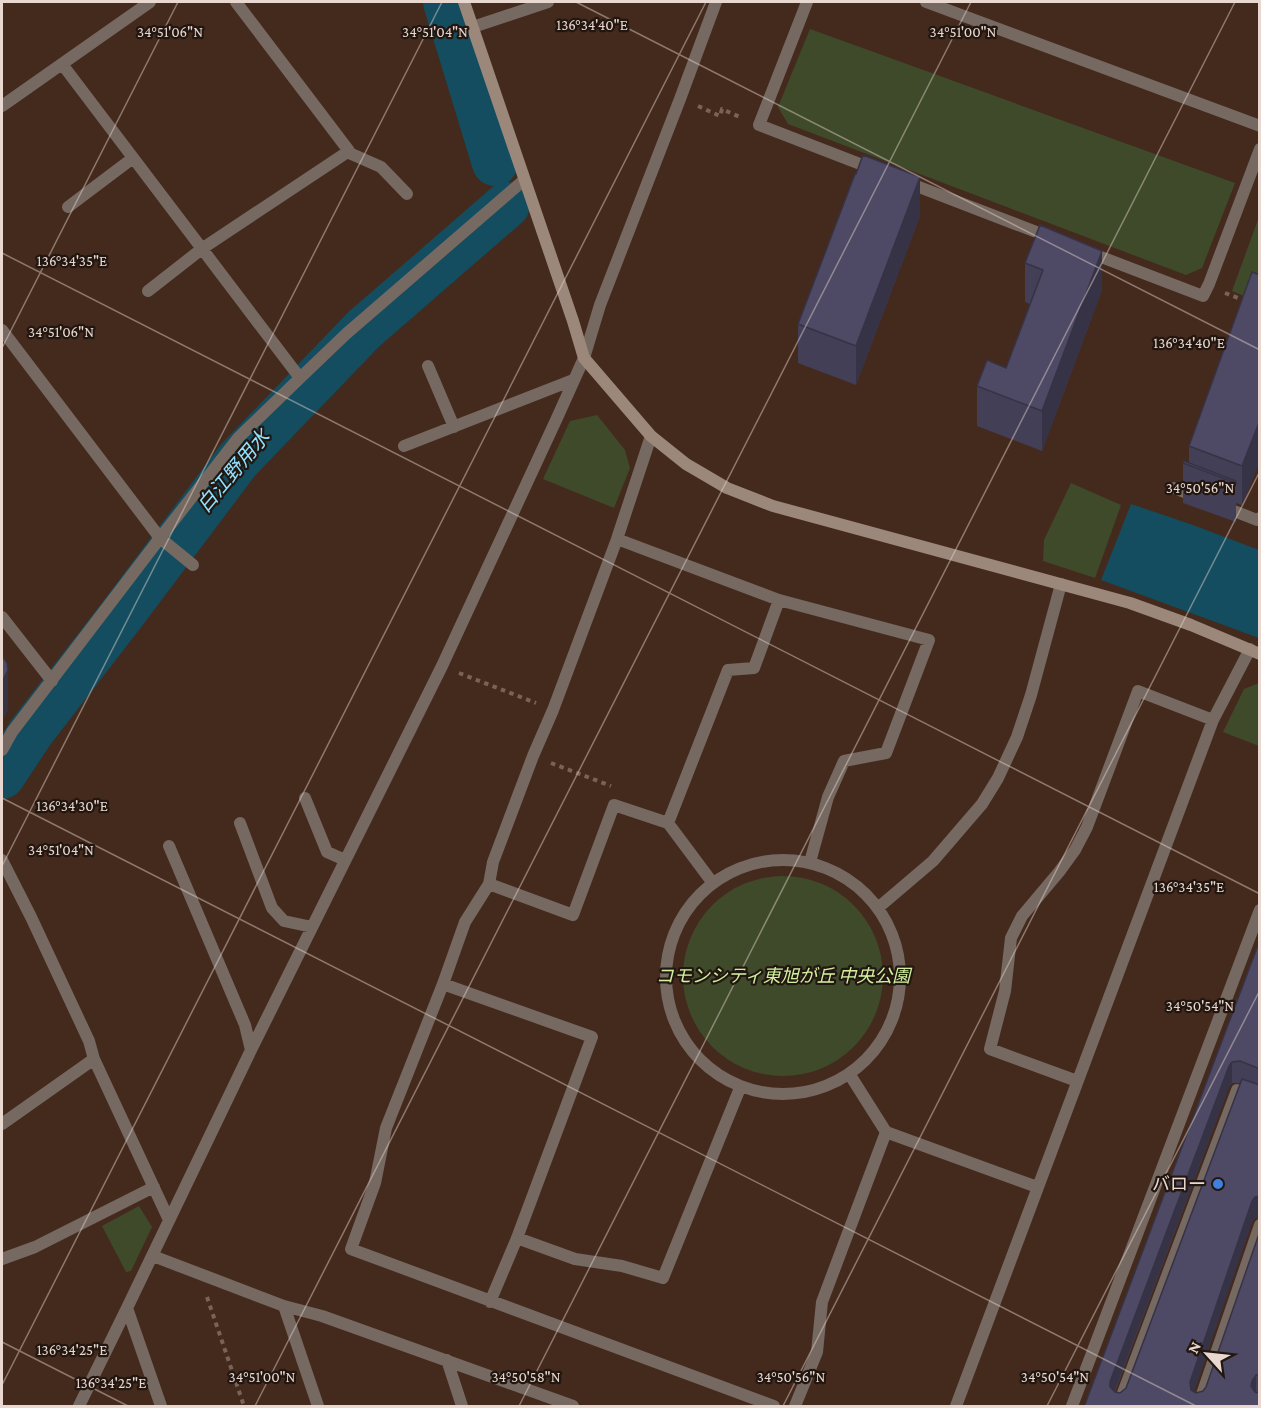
<svg xmlns="http://www.w3.org/2000/svg" width="1261" height="1408" font-family="'Crimson Pro','Noto Sans JP',serif">
  <rect width="100%" height="100%" fill="#442a1d"/>
  <path fill="#3f4a2b" d="M810,29l425,154 -33,85 -16,7 -398,-151 -10,-17z
    M1259,217v85l-27,-11z
    M597,415l28,35 5,18 -16,40 -71,-29 27,-58z
    M1071,483l50,22 -26,73 -52,-17 1,-21z
    M1259,683v63l-36,-14 21,-43z
    M683 976a100 100 0 1 1 200 0a100 100 0 1 1-200 0Z
    M139,1206l13,21 -21,44 -5,1 -24,-46z"/>
  <path fill="#134d5f" d="M1131,504l62,21 66,25v88l-158,-58z"/>
  <g fill="none" stroke-linecap="round" stroke-linejoin="round">
    <path stroke="#134d5f" stroke-width="46" d="M446,2l49,161
      M2,776l29,-44 89,-115 118,-157 126,-131 143,-124"/>
    <path stroke="#796257" stroke-width="4" stroke-dasharray="4.5 4.5" stroke-linecap="butt" d="M698,106l22,10 2,-7 20,9
      M1225,293l21,8
      M459,673l77,30
      M551,763l60,23
      M207,1297l37,109"/>
    <path stroke="#756961" stroke-width="12" d="M1174,488l23,9
      M1221,506l36,14 3,-2
      M1072,1406l188,-496
      M1118,1406l119,-316 23,9
      M1198,1406l62,-181"/>
    <path stroke="#756961" stroke-width="12" d="M807,2l-48,123 114,44
      M926,2l334,124
      M473,27l75,-25
      M2,106l148,-104
      M347,152l34,15 26,27
      M906,182l146,56
      M68,207l65,-49
      M1088,252l115,44 6,-12 51,-135
      M148,291l55,-43 146,-97 -113,-149
      M2,330l158,208 33,27
      M428,366l26,61
      M300,378l46,-44 178,-154
      M651,436l-34,103 -64,171 -20,46 -40,106 -4,22 -24,38 -22,62 -57,144 -11,55 -24,66 423,157
      M404,446l169,-66
      M617,539l162,61
      M2,617l50,64
      M2,750l10,-18 148,-194 79,-101 61,-59 -238,-314
      M305,798l22,54 18,8
      M240,823l32,85 12,13 28,6
      M169,846l76,179 6,25
      M666 977a117 117 0 1 1 234 0a117 117 0 1 1-234 0Z
      M2,860l29,57 58,124 5,18
      M712,882l-44,-59 60,-153 26,-2 25,-68 150,40 -43,113 -42,8 -16,36 -18,65
      M489,884l84,31 41,-110 54,18
      M879,907l54,-46 49,-57 16,-26 19,-41 14,-42 30,-111
      M443,984l149,53 -75,201 -27,64
      M850,1075l36,57 151,55
      M1077,1081l-87,-32 15,-58 6,-53 11,-22 37,-44 16,-22 12,-23 51,-136 75,29
      M2,1124l92,-65 75,161
      M517,1238l58,21 47,7 41,12 77,-190
      M153,1256l131,50 38,10 251,90
      M2,1259l33,-12 119,-60
      M284,1306l34,100
      M127,1308l34,98
      M447,1360l15,46
      M79,1406l48,-98 124,-258 191,-384 115,-248 27,-60 16,-53 80,-206 36,-97
      M795,1406l22,-54 5,-50 64,-170
      M956,1406l257,-686 37,-71"/>
    <path stroke="#9b887b" stroke-width="12" d="M464,2l109,319 11,37 67,78 35,28 41,24 46,18 357,97 61,22 69,29"/>
  </g>
  <path fill="#433f56" fill-rule="evenodd" d="M920,216l-64,169 -58,-22v-39z
    M1025,263l77,27 -60,161 -65,-25v-40l29,-18 24,-64 -5,-2z
    M1260,275v185l-18,45 -6,-2v19l-53,-19v-40h6v-17z
    M1260,940v277l-5,1 -3,4 -58,169 2,2 7,-2 3,-4 54,-156v176h-176zM1232,1083h9l-115,305 -6,5 -5,-1 114,-305z"/>
  <path fill="#373346" d="M920,177v39l-64,169v-39z
    M1102,251v39l-60,161v-40z
    M1260,420v40l-18,45v-39z
    M8,670v40l-6,11v-39z
    M1232,1062v21l-3,4 -119,316v-21l119,-316z
    M1259,1195v22l-4,1 -3,4 -62,181v-21l62,-181 3,-4z
    M1256,1375v22l-5,-11 1,-5z"/>
  <path fill="#4e4964" stroke="#373346" stroke-width="1.5" d="M863,155l57,22 -64,169 -58,-22 57,-150h1z
    M1040,225l62,26 -60,160 -65,-25 10,-26 19,8 37,-98 -18,-7z
    M1252,272l8,3v145l-18,46 -53,-20z
    M1184,461l52,20v2l-53,-20z
    M2,656l5,7 1,7 -6,12z
    M1260,940v129l-20,-8 -8,1 -3,4 -119,316v5l5,5 5,1 6,-5 116,-309 18,6v111l-5,1 -3,4 -62,181 1,8 5,3 7,-2 3,-4 54,-156v144h-4l-4,6 -1,5 4,6 5,1v14h-176z"/>
  <path fill="none" stroke="#e9d8d0" stroke-width="1.5" stroke-opacity="0.45" d="M576,2l684,348M2,253l1258,641M2,348l176,-346M2,798l1194,608M2,866l440,-864M2,1342l126,64M2,1385l704,-1383M255,1406l716,-1404M519,1406l716,-1404M783,1406l477,-935M1047,1406l213,-416"/>
  <circle fill="#3f7fe0" stroke="#221610" stroke-width="2" cx="1218" cy="1184" r="6"/>
  <g text-anchor="middle" stroke-width="4.5" stroke-linejoin="round" paint-order="stroke">
    <g font-size="18" font-style="italic" fill="#d1f09e" stroke="#221610">
      <text x="783" y="982">コモンシティ東旭が丘 中央公園</text>
    </g>
    <g font-size="18" fill="#e9d8d0" stroke="#221610" text-anchor="end">
      <text x="1206" y="1190">バロー</text>
    </g>
    <g font-size="20" font-style="italic" fill="#90e1fd" stroke="#221610">
      <text transform="translate(233 471) rotate(-50)" y="7">白江野用水</text>
    </g>
  </g>
  <g font-size="15" text-anchor="middle" fill="#e9d8d0" stroke="#221610" stroke-width="4.5" stroke-linejoin="round" paint-order="stroke">
    <text x="592" y="30">136°34'40"E</text>
    <text x="170" y="37">34°51'06"N</text>
    <text x="435" y="37">34°51'04"N</text>
    <text x="963" y="37">34°51'00"N</text>
    <text x="72" y="266">136°34'35"E</text>
    <text x="61" y="337">34°51'06"N</text>
    <text x="1189" y="348">136°34'40"E</text>
    <text x="1200" y="493">34°50'56"N</text>
    <text x="72" y="811">136°34'30"E</text>
    <text x="61" y="855">34°51'04"N</text>
    <text x="1189" y="892">136°34'35"E</text>
    <text x="1200" y="1011">34°50'54"N</text>
    <text x="72" y="1355">136°34'25"E</text>
    <text x="262" y="1382">34°51'00"N</text>
    <text x="526" y="1382">34°50'58"N</text>
    <text x="791" y="1382">34°50'56"N</text>
    <text x="1055" y="1382">34°50'54"N</text>
    <text x="111" y="1388">136°34'25"E</text>
  </g>
  <rect width="1261" height="1408" fill="none" stroke="#e9d8d0" stroke-width="6"/>
  <g transform="translate(1207 1354) rotate(297)" stroke="#221610" stroke-width="4.5" paint-order="stroke">
  <path d="M0-4.5L10 22L0 15L-10 22Z" fill="#e9d8d0"/>
  <text y="-9" font-size="16" font-weight="bold" text-anchor="middle" fill="#e9d8d0">N</text>
  </g>
</svg>
